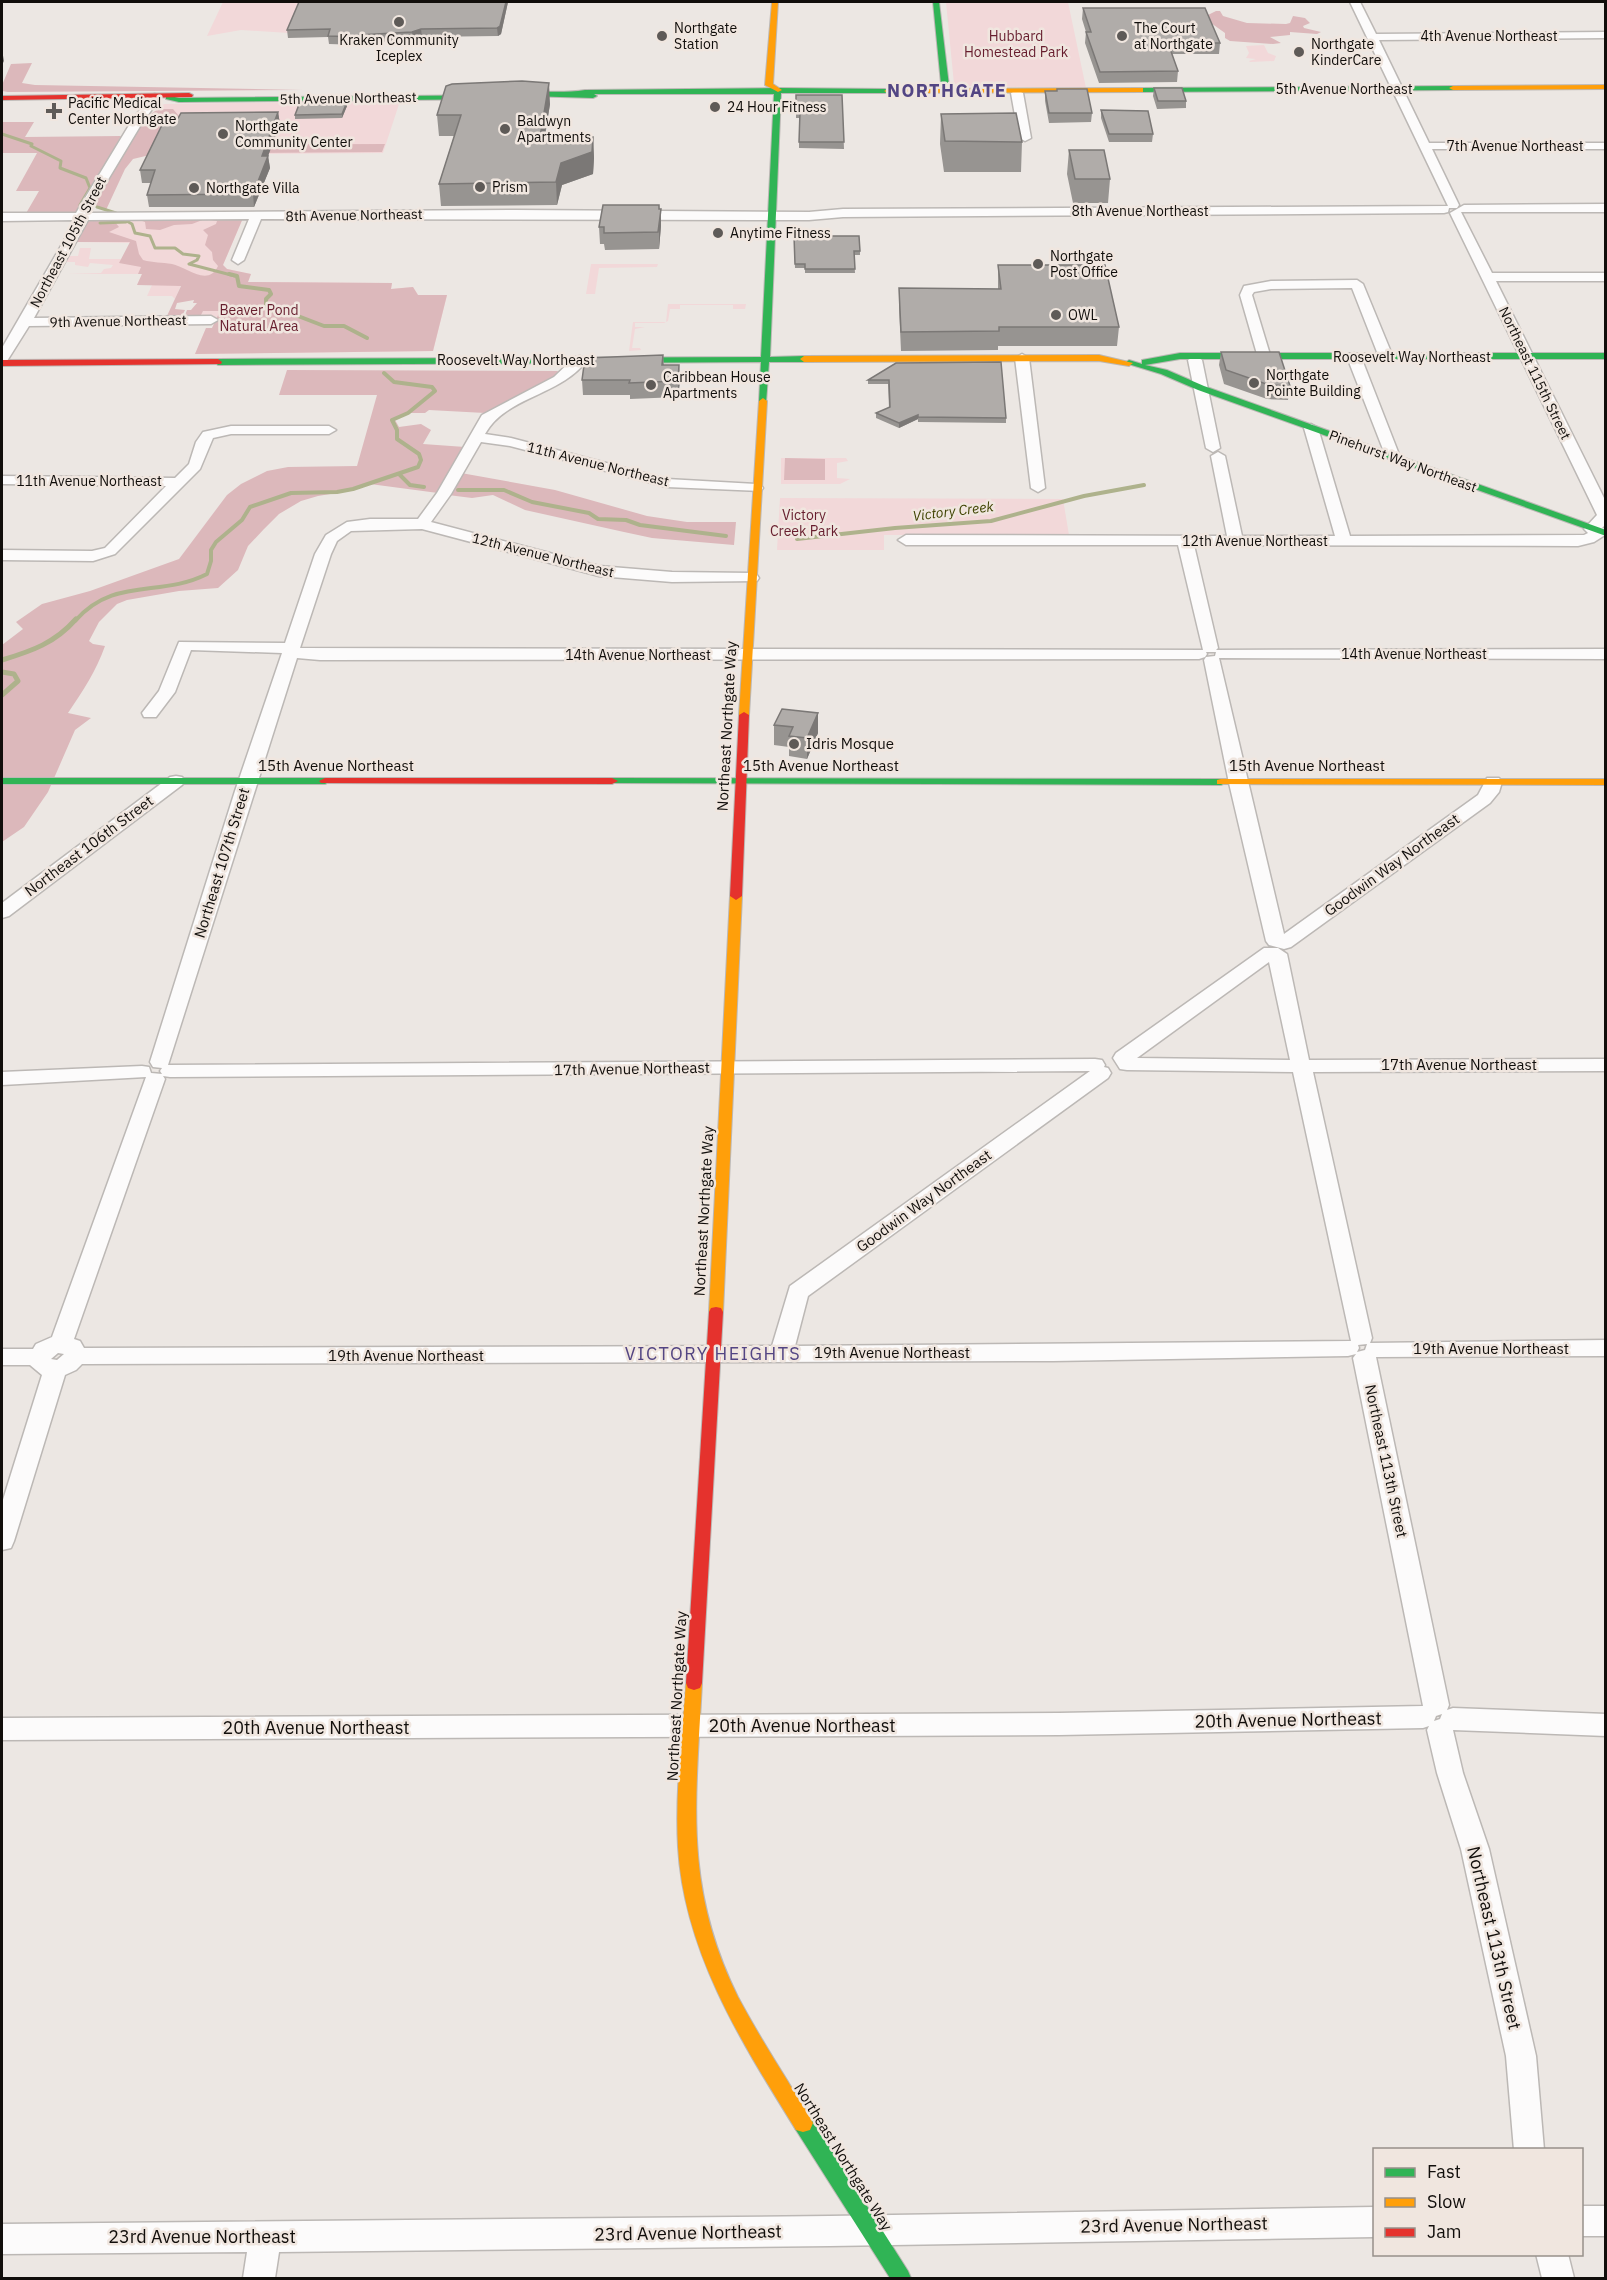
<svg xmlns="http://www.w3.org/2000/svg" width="1607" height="2280" font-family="'IBM Plex Sans',sans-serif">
  <rect width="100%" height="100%" fill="#ece7e3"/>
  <path fill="#f2d8d9" d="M223,2h79l-13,31 -48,-3 -34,6z
    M946,2h122l18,86 -121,-2 -11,-2z
    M1264,45l4,8 8,3 -2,5 -24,1 -1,-1 7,-2 -10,-1 3,-5 -3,-7z
    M400,101l-17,52 -256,2 27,-42 10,-9z
    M243,218l-20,47 4,4 24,5 -3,8 144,1 -1,6 22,-2 5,8h29l-14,56 -238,3 11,-26h6l6,-10 -18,-1 14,-31 -33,-1 -6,14 -3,-3h-25l5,-11h-15l5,-11h-75l34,-1 3,-4 7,-1 2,-3 -23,-2 -2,4 -13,-2v-3h-10l3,-6h10l2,-8h11l-2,11h33l8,-16 -54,-1 11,-20 5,-2z
    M591,264h67l-1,3 -58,1 -4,26h-9z
    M668,304h78l-1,5h-12v-4h-53v4h-10l-2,12 -4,2h-29v4h10l-10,2 -3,19h8l1,2 -12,1 4,-29h33z
    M781,458h65l2,3 -11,2v15l13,1 -10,5h-59z
    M780,498l283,1 6,36h-185v15h-107z"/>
  <path fill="#dcb8bb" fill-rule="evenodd" d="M1216,11h4l3,5 24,7 39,1 4,-1 3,-7 12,2 5,5 -7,3 1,2 17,4 -4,2 -27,-2v3l-20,2 11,6 -8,1 -43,-3 -5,-3v-5l-14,-10 -5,-7z
    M32,63l-10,20 13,2 268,5 -295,2 -6,-1v-6l9,-21z
    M159,109h14l6,7 -8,7 -11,22 225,-1 -3,8 -228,2 -21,5 -8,10 -19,41 -11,-5c12,-22 42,-88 64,-96z
    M2,122h32l-9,15 96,-1 -42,75 -4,2 -50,2 14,-24h-23l21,-38h-35z
    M243,218l-20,47 4,4 24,5 -3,8 144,1 -1,6 22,-2 5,8h29l-14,56 -238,3 11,-26h6l8,-17h-17l-3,6 -16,1 3,-8h4l6,-7h-4l1,-3 -17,3 -2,6 10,1 -4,8h-15l15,-32 -44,-1 5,-11h-4l3,-7 -22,-4 11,-21h-54l11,-20 9,-3zM205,219l12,2 -1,3 -13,6 5,5 -3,10 7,7 1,8 5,6c-10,22 -33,0 -46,-2 -10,-2 -19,-1 -29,-4l-4,-6 -3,-13 -27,-9 10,-5 -4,-5c8,-4 22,-4 30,0l1,7 14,1 14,-5 18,-1z
    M287,370l270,1 4,2 -5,5 -71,35 -56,-3 -4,3h-14l-16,7 4,7 22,-3 10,6 -8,14 42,3 -27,46 -68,-9 -15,6 -37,6 -17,5 -22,13 -15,15 -16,17 -10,24 -20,18 -39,3 -52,9 -10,4 -18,18 -10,19 4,3 12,2c-9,25 -22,45 -37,67l23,5 -16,12 -27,62 -24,35 -22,15v-197l21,-16 -7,-7 26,-18 48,-13 89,-32 48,-64 14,-11 26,-13 21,-4 69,-1 20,-71h-98z
    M785,458l40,1v21h-41z
    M461,473l94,17 92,26 40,6h49l-2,23 -82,-7 -28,-6 -99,-22 -32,-15 -21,3 -24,-3z"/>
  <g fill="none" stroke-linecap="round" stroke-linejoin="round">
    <path stroke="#aeb28c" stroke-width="3" d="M2,134l30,10 -1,2 30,15 -1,7 26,10 4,10 -10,17
      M97,207l19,6
      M123,219l9,5 3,9 15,3 5,12h20l8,6 16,2 -2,4 -8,4 46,12
      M100,223l26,-1"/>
    <path stroke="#aeb28c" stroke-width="4" d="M229,274l8,2 2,10 30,4 2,4 -5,5v7l7,5 25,5 26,10h20l23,12
      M399,474l11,11 14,2
      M458,490h46l28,12 57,11 9,6 28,1 14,5 86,11
      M797,539l98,-11 96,-7 93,-25 60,-11
      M75,621c39,-45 85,-23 132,-47l4,-13v-11l5,-8 26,-22 8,-13 41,-14 46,-1 16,-3 65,-22 3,-7 -2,-6 -22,-15v-9l-5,-10 16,-7 27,-22 -3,-4 -38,-5 -10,-9"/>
    <path stroke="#aeb28c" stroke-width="5" d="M2,660c30,-9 53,-17 74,-41
      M2,672l12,2 4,7 -16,14"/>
    <defs>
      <path id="street" d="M1350,2h10l16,32 230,-2v6l-227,2 50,103h177v6h-174l27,56 -2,3h-8l-1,4 -4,1 -601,4 -34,3 -548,-1 -17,41 -6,4 -6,-4 17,-41 -161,1 -54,98 177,-2 7,4 -7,4 -182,2 -22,35 -5,1v-14l74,-128 -74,1v-8h74l55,-91 20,-27 4,-1 6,3 -19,26 -54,90 428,-3 293,2 34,-3 605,-3z
        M1017,90l6,3 8,45 -6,3 -6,-3 -8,-45z
        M1606,204v8h-145l31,61h114v8h-110l110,221v22l-4,4 4,1 -1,6 -11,7 -16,4 -384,-1 24,103 -2,2 390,-1v10l-387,-1 65,276 194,-139 9,-17h12l3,4 -3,10 -9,11 -199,144 -7,2 -15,-4 -3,-4 -37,-158 -25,-123 2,-3 9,-1 1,-4h-10l1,2 -2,3 -6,2 -879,1 -23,-2 -129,407 927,-6 7,1 3,5 -1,2 4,1 3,5 -3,5 -300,218 -13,50 556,-5 -58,-269 -166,-2 -7,-1 -7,-11 3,-5 148,-105h14l9,6 22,106 297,-1v12l-293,1 59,266 -2,5 236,-3v16l-230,1 73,348 -2,5 6,-2 153,6v22l-153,-6 10,43 26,76 47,207 8,94h-30l-8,-94 -45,-207 -24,-76 -10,-43 2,-4 -6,2 -364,7 -1057,5v-22l1057,-5 364,-7 -70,-348 3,-4 -8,2 -295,5 -971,3 -6,6 -11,5 -51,166 -3,7 -9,2v-47l40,-128 -12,-10h-28v-16h31l3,-5 16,-7 94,-260 -144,8v-13l140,-6 7,1 2,6 11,1 -2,-3 2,-3 -9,-1 -3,-5 85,-271 47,-138 -91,-3 -16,42 -19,25h-12l-2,-4 17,-22 20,-49 106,1 30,-89 11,-19 21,-13 23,-3h48l19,-26 45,-78 72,-38 21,-20 5,-1 7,4c-26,36 -81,36 -102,74l26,4 156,41 89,5 5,1 2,3 -2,3 -94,-4 -157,-41 -29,-4 -30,52 -20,28 168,44 73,6 79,1 6,2 2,3 -2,3 -85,1 -73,-6 -177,-47 -71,2 -14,10 -6,13 -31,94 903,2 -25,-105h-272l-8,-5 8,-5 321,1 -16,-80 7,-4 7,4 17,80h93l-31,-108 7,-4 7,4 32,108 234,-1 4,-2 -4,-4 13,-14 -147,-302 14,-8zM1269,962l21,98 -153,-2zM1090,1071l-300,215 -18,60 -688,2 -4,-7 -6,-2 91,-260 -2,-3 7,1zM1367,1344l-2,6 -8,2 2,-4 -1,-3zM58,1353l6,1 -7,6 -6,-1zM1442,1714l-2,5 -6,2 2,-5z
        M1357,280l6,4 30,73 -2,3 -5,1 -7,-4 -27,-69 -81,1 -17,3 -2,3 19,63 -2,3h-10l-19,-66 4,-9 27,-5z
        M1354,353l7,4 39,100 -2,3 -5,1 -7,-4 -39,-100z
        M1022,354l7,4 16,130 -7,4 -7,-4 -16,-130z
        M1195,356l7,4 18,88 -7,4 -7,-4 -18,-88z
        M231,426h98l7,4 -7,4h-98l-18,4 -13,31 -85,85 -22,7 -91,-1v-10l90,1 13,-3 61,-62 -164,-2v-8l173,2 14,-14 7,-22 7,-10z
        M176,776l6,1 3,4 -3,4 -173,131 -7,2v-15l168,-126z
        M1582,2206h24v30h-24z
        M1374,2207v30l-544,9 -551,6 -4,26h-32l4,-26 -245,2v-30l828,-8z
        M1536,2254h32l6,24h-32z"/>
      <path id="fast" d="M933,2h6l11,92 -4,2 -4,-2z
        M1453,86h3v4l-316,2 -4,-2 4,-2z
        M778,88l110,1 4,2 -4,2h-107l-11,264 34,-1 4,3 -4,3h-35l-3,41 -7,-2 2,-39 -543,3 -4,-3 4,-3 543,-2 13,-263h-180l3,2 -4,2 -66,-2 -12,3 -336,3 -13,-3v-4l13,3 336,-3c23,-6 47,-1 70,-5z
        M1180,353h426v6h-426l-35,6 22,5 37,16 402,144v6l-408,-146 -37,-16 -36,-11 4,-3 13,4v-4z
        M2,778h323l6,3 -6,3h-323z
        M612,778l609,1 6,3 -6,3 -613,-2 -2,-2z
        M803,2114l7,2 98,155 3,7h-21l-94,-148 -3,-7 3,-7z"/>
      <path id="slow" d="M772,2h6l-5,82 9,6 -4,2 -13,-7z
        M1606,85v4l-153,1 -4,-2 4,-2z
        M1140,88h3v4l-255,1 -4,-2 4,-2z
        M1099,355l34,8 -4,3 -30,-5 -295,1 -4,-3 4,-3z
        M763,398l4,3 -18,314 -5,3 -5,-3 20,-314z
        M1221,779h385v6l-389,-1v-4z
        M736,892l6,4 -19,416 -2,4h-10l-2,-4 21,-416z
        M694,1676l6,2 2,5c-6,118 -19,203 36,314 15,28 32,56 49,83 8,14 19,28 26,43l-3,7 -7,2 -7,-2c-54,-87 -112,-178 -118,-283 -3,-55 4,-110 8,-164l2,-5z"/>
      <path id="jam" d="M189,93l4,2 -1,2 -190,3v-4z
        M218,359l4,3 -1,2 -219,2v-6z
        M744,712l5,3 -7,181 -6,4 -6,-4 9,-181z
        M325,778h287l6,3 -6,3 -291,-1 -2,-2z
        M716,1307l5,1 2,4 -21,371 -2,5 -6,2 -6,-2 -2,-5 23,-371 2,-4z"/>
    </defs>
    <use href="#street" stroke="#bcb8b5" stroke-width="3"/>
    <use href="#fast" stroke="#bcb8b5" stroke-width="2"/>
    <use href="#slow" stroke="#bcb8b5" stroke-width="2"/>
    <use href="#jam" stroke="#bcb8b5" stroke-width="2"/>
    <use href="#street" fill="#fcfbfb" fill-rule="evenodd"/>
    <use href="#fast" fill="#30b455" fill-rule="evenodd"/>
    <use href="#slow" fill="#ff9f0a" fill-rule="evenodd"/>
    <use href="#jam" fill="#e5322d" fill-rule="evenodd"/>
  </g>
  <path fill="#979491" d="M508,2l-7,32 -3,2 -76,1 -9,3 -53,3 -1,2 -30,-1 -1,-7 -40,1 -1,-8z
    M1083,8l137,35 -1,11h-47l6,17 -1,11 -78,1 -14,-40 1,-11 -4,-13z
    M1154,88l32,13v7l-29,1 -4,-13z
    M1057,89l35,24 -1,9 -42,1 -4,-22v-10h12z
    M796,95h46l2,54 -45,-1v-30h-3z
    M347,102v4l-5,12 -47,1v-4z
    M550,104l-5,33h48l1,21 -1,16 -31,11 -5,20 -116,1 -2,-22 15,-48h-15l-2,-21z
    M1101,110l52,24 -1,8h-43l-8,-24z
    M278,112l2,12 -12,32 2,12 -16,39h-105l-2,-12 4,-12h-9l-2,-13z
    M941,114l81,28 -1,30h-77l-4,-28z
    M1069,150l41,29 -2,24h-35l-6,-29z
    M659,205v4h2v17l-2,23 -54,1 -1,-6h-4l-1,-17z
    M794,236l66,15v4h-6l1,18h-50v-5h-10z
    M998,265l121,62 -2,19h-119v4l-97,1 -2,-44v-19l99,1z
    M1221,352l69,34 -2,14 -21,-1 -43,-15 -5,-19z
    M663,355l1,10 16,16 -2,16 -48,2v-4h-47l-1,-15z
    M896,363l110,55v5l-88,-1v-3l-19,9 -23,-10v-5l13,-5 -1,-24h-20v-4z
    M818,713v20l-11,26 -18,-3v-9l-15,-2v-20z"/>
  <path fill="#7b7876" d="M506,2h2l-7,32 -3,2 -1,-8z
    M421,29l1,8 -9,3 -1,-8z
    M2,50l2,11 -2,4z
    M549,83l1,21 -9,54 -1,-21z
    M347,102v4l-5,12v-4z
    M278,112l2,12 -12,32 2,12 -16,39 -1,-13 9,-38z
    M593,137l1,21 -1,16 -31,11 -5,20 -1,-23 5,-19z
    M659,205l1,16 1,-12v17l-2,23z
    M679,365l1,16 -2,16v-16z
    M918,415v4l-19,9v-5z
    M818,713v20l-11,26v-21z"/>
  <path fill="#b0aca9" stroke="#7b7876" stroke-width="1.5" d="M299,2h207l-6,24 -3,2 -76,1 -9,3 -53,3 -1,2 -30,-1 2,-7 -43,1z
    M1083,8h122l15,35h-52l10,28 -78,1 -14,-40h5z
    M522,81l27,2 -9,54h53l-1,15 -31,11 -5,19 -117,2 22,-69h-24l9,-29 6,-2z
    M1154,88h28l4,13h-28z
    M1057,89h30l5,24h-43l-4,-22h12z
    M796,95h46l2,47h-45l1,-30h-4z
    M300,102h47l-5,12 -47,1z
    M1101,110l47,1 5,23h-44z
    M278,112l-16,44h6l-15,38 -106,1 8,-25h-15l23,-47 14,-3 4,-7z
    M1016,113l6,29 -77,-1 -4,-27z
    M1069,150h35l6,29h-35z
    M603,205h56v4h2l-3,23 -54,1v-6h-5z
    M794,236h65l1,15h-6l1,18h-50v-5h-10z
    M998,265h107l14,62h-120v4l-98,1 -2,-44 102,1z
    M1221,352h58l11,34 -21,-1 -43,-15z
    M663,355l-1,10h17l-1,16 -49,2 1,-3h-48l3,-22z
    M1001,362l5,56 -88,-1v-2l-19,8 -23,-10 14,-6 -1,-27h-21l28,-17z
    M782,709l36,4 -11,25 -18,-2 4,-9 -19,-2z"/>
  <g fill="#5e5a57" stroke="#f0e6df" stroke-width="2">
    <circle cx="399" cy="22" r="6"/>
    <circle cx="662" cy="36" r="6"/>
    <circle cx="1122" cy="36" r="6"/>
    <circle cx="1299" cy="52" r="6"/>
    <circle cx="715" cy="107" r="6"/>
    <path d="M51 102h6v6h6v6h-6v6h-6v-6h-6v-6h6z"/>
    <circle cx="505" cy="129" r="6"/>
    <circle cx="223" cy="134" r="6"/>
    <circle cx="480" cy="187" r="6"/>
    <circle cx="194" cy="188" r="6"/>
    <circle cx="718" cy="233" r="6"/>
    <circle cx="1038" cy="264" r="6"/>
    <circle cx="1056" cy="315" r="6"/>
    <circle cx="1254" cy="383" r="6"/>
    <circle cx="651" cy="385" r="6"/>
    <circle cx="794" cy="744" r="6"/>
  </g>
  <g text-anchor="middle" stroke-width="5" stroke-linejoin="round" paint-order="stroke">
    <g font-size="14" fill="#110e0b" stroke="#f0e6df" text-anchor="start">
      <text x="674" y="33">Northgate<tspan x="674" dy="16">Station</tspan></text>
      <text x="1134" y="33">The Court<tspan x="1134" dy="16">at Northgate</tspan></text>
      <text x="399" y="45" text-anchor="middle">Kraken Community<tspan x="399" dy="16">Iceplex</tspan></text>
      <text x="1311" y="49">Northgate<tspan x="1311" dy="16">KinderCare</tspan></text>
      <text x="68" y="108">Pacific Medical<tspan x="68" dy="16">Center Northgate</tspan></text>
      <text x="727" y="112">24 Hour Fitness</text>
      <text x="517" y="126">Baldwyn<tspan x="517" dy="16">Apartments</tspan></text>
      <text x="235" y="131">Northgate<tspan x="235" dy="16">Community Center</tspan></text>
      <text x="492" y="192">Prism</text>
      <text x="206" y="193">Northgate Villa</text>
      <text x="730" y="238">Anytime Fitness</text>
      <text x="1050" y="261">Northgate<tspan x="1050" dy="16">Post Office</tspan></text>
      <text x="1068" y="320">OWL</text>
      <text x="1266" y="380">Northgate<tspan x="1266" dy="16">Pointe Building</tspan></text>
      <text x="663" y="382">Caribbean House<tspan x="663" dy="16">Apartments</tspan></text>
    </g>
    <g font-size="14" fill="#671e2e" stroke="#f0e6df">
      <text x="1016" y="41">Hubbard<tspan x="1016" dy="16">Homestead Park</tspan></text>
      <text x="259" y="315">Beaver Pond<tspan x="259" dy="16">Natural Area</tspan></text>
      <text x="804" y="520">Victory<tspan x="804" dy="16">Creek Park</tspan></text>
    </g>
    <g font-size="14" fill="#110e0b" stroke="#f0e6df">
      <text x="1489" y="41">4th Avenue Northeast</text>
      <text x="1344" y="94">5th Avenue Northeast</text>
      <text transform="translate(348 98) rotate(-1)" y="5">5th Avenue Northeast</text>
      <text x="1515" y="151">7th Avenue Northeast</text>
      <text x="1140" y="216">8th Avenue Northeast</text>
      <text transform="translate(354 215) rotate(-1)" y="5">8th Avenue Northeast</text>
      <text transform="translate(68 242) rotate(-62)" y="5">Northeast 105th Street</text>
      <text transform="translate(118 321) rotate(-1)" y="5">9th Avenue Northeast</text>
      <text x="1412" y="362">Roosevelt Way Northeast</text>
      <text x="516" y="365">Roosevelt Way Northeast</text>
      <text transform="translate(1535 373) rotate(64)" y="5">Northeast 115th Street</text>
      <text transform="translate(1403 461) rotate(20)" y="5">Pinehurst Way Northeast</text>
      <text transform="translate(598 464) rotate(14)" y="5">11th Avenue Northeast</text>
      <text x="89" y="486">11th Avenue Northeast</text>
      <text x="1255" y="546">12th Avenue Northeast</text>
      <text transform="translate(543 555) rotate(14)" y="5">12th Avenue Northeast</text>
      <text x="1414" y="659">14th Avenue Northeast</text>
      <text x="638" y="660">14th Avenue Northeast</text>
    </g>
    <g font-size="14" font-style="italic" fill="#3e4300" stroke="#f0e6df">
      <text transform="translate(953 511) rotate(-7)" y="5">Victory Creek</text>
    </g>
    <g font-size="15" fill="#110e0b" stroke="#f0e6df">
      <text transform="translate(727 726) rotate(-87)" y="5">Northeast Northgate Way</text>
      <text x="336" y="771">15th Avenue Northeast</text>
      <text x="821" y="771">15th Avenue Northeast</text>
      <text x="1307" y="771">15th Avenue Northeast</text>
      <text transform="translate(89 846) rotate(-37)" y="5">Northeast 106th Street</text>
      <text transform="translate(222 863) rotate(-73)" y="5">Northeast 107th Street</text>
      <text transform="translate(1392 865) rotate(-36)" y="5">Goodwin Way Northeast</text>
      <text x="1459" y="1070">17th Avenue Northeast</text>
      <text transform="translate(632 1069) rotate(-1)" y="5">17th Avenue Northeast</text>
      <text transform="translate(924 1201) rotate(-36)" y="5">Goodwin Way Northeast</text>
      <text transform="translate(704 1211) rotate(-87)" y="5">Northeast Northgate Way</text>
      <text x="1491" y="1354">19th Avenue Northeast</text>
      <text x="892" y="1358">19th Avenue Northeast</text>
      <text x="406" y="1361">19th Avenue Northeast</text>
      <text transform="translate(1386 1461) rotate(78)" y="5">Northeast 113th Street</text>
      <text transform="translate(677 1696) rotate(-87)" y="5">Northeast Northgate Way</text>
      <text transform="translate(843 2157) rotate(58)" y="5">Northeast Northgate Way</text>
    </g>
    <g font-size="15" fill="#110e0b" stroke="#f0e6df" text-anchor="start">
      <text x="806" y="749">Idris Mosque</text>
    </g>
    <g font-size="18" font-weight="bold" letter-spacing="1.5" fill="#534583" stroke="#f0e6df">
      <text x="947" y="97">NORTHGATE</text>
    </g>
    <g font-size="18" letter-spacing="1.5" fill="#534583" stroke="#f0e6df">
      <text x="713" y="1360">VICTORY HEIGHTS</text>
    </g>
    <g font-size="18" fill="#110e0b" stroke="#f0e6df">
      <text transform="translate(1288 1720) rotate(-1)" y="6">20th Avenue Northeast</text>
      <text x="802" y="1732">20th Avenue Northeast</text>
      <text x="316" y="1734">20th Avenue Northeast</text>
      <text transform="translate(1494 1938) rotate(77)" y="6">Northeast 113th Street</text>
      <text transform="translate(1174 2225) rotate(-1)" y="6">23rd Avenue Northeast</text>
      <text transform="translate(688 2233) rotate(-1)" y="6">23rd Avenue Northeast</text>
      <text x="202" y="2243">23rd Avenue Northeast</text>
    </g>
  </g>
  <rect width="1607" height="2280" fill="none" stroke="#110e0b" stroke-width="6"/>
  <rect x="1373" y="2148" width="210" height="108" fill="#f0e6df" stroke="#97908a" stroke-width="1.5"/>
  <rect x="1385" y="2168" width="30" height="9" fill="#30b455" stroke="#97908a" stroke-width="1.5"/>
  <text x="1427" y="2178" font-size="18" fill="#110e0b">Fast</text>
  <rect x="1385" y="2198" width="30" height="9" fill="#ff9f0a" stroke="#97908a" stroke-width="1.5"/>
  <text x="1427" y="2208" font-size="18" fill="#110e0b">Slow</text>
  <rect x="1385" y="2228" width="30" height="9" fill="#e5322d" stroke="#97908a" stroke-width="1.5"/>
  <text x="1427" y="2238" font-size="18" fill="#110e0b">Jam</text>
</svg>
